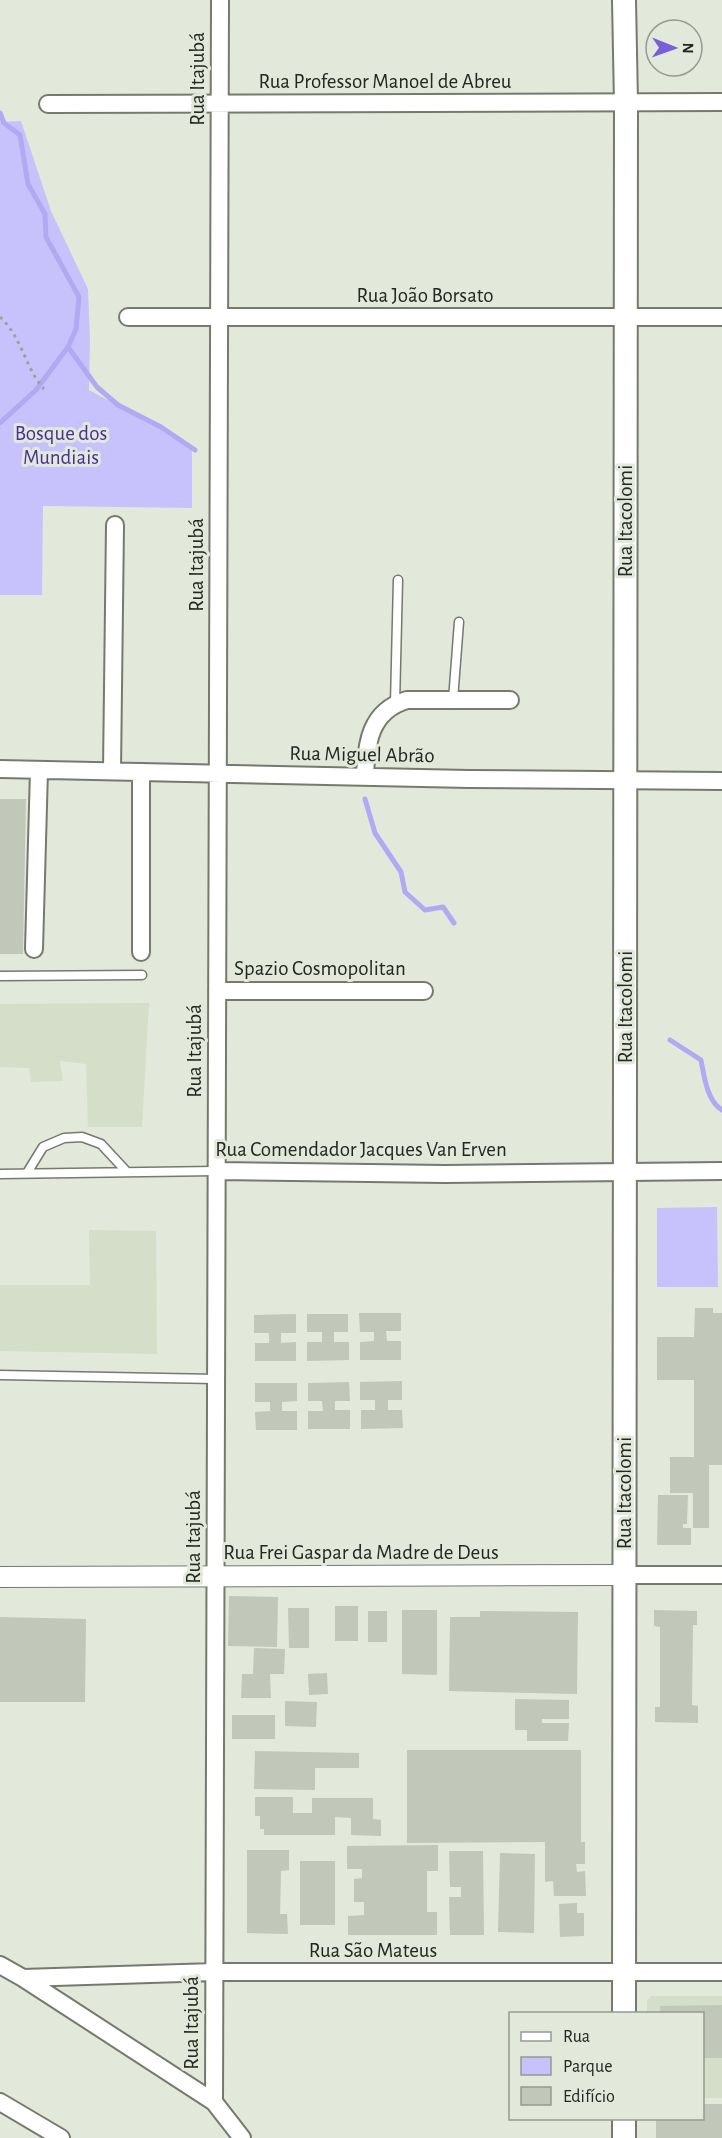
<svg xmlns="http://www.w3.org/2000/svg" width="722" height="2138" font-family="'Alegreya Sans',sans-serif">
  <rect width="100%" height="100%" fill="#e2e8da"/>
  <path fill="#d5dec9" d="M149,1003l-7,124h-54l-2,-63 -26,-3 3,20 -32,1 -2,-14 -29,-1v-63z
    M89,1230l67,1 1,123 -157,-3v-66h90z
    M651,1996h71v102h-19l-1,-84h-55v-13z"/>
  <path fill="#c7c2fc" d="M21,121l30,90 37,78 2,50 -1,51 103,55v63l-149,-2 -1,89h-42v-473z
    M717,1207l1,80h-61v-79z"/>
  <g fill="none" stroke-linecap="round" stroke-linejoin="round">
    <path stroke="#b1aaf3" stroke-width="5" d="M0,113l4,10 16,12 8,49 17,30 1,23 33,60 -3,32 -8,18 -32,43 -36,33
      M68,347l29,40 21,18 43,22 34,23
      M365,799l10,34 26,39 4,20 20,18 18,-3 11,16
      M670,1040l31,20c3,16 6,41 21,50"/>
  </g>
  <path fill="#c1c7b9" d="M0,799h26l-3,155h-23z
    M695,1308h18v5h9v152h-13v63h-16v-35h-23v-36h24v-77h-37v-43h37z
    M359,1313h42v18h-15l1,10h14v19h-41v-18l14,-1v-9h-14z
    M296,1314v19h-15v10l15,-1v19h-41v-18h14v-10h-15v-18z
    M307,1314h41v18h-14v10h15v18l-42,1v-19h15v-10h-15z
    M402,1381v19h-14v10h14l1,18 -42,1v-19h14v-10h-15v-18z
    M349,1382l1,19h-15v9h15v19h-42v-18h15l-1,-10h-14v-18z
    M255,1383h42v18l-15,1v9h15v19h-41l-1,-18 15,-1v-9h-15z
    M658,1495h30l-1,29h-4v4h8v17h-34z
    M229,1596l49,1 -1,50 -49,-1z
    M335,1606h23v35h-23z
    M288,1608h21v40h-20z
    M402,1610h35v65l-35,-1z
    M654,1610l43,1v14h-4l-1,80 6,1v17l-43,-1v-15h5v-80l-6,-1z
    M368,1611h19v31h-19z
    M480,1611l98,1 -1,82 -128,-3 1,-74h30z
    M0,1617l86,2 -1,83h-85z
    M254,1648l31,1 -1,25h-14l1,24h-30l1,-24h11z
    M327,1673l1,21 -19,1 -1,-21z
    M515,1699l54,1v19h-27v4h27l-1,18h-41v-11h-12z
    M285,1701l32,1 -1,25 -31,-1z
    M232,1715h43v24h-43z
    M407,1750h174v92h4v22h-9l1,8 8,-1 1,25h-32l-1,-15 -8,1v-40l-138,1z
    M255,1751l104,2v15h-44v22l-61,-1z
    M255,1797h38v16h19v-15h61v21l8,1v16l-30,-1v-17l-16,-1v18h-71v-6h-4v-13h-5z
    M438,1845v26h-11v41h10v23h-89v-19l16,-1v-13h-10v-23l8,-1v-9h-15v-23z
    M247,1850h42v20l-8,1 -1,43h7l1,20 -41,-1z
    M449,1851h34l1,84h-34l-1,-38h12v-10h-11z
    M500,1853l35,1 -1,79 -36,-1z
    M300,1861h35v64h-35z
    M577,1903v10h7v23l-24,1 -1,-33z
    M722,2005v53h-20v-44h-42v-8z
    M702,2104h20v34h-66v-20h46z"/>
  <g fill="none" stroke-linecap="round" stroke-linejoin="round">
    <defs>
      <path id="service" d="M453,700l6,-78
        M395,704l3,-124
        M0,976l142,-1
        M27,1173l16,-26 21,-9 18,-1 19,7 26,28
        M0,1174l216,-3
        M0,1375l216,4"/>
      <path id="minor" d="M48,104l674,-2
        M128,317h594
        M0,769l469,10 253,2
        M112,771l3,-246
        M365,777c1,-34 5,-66 42,-77h103
        M34,949l5,-179
        M141,952v-180
        M217,991h207
        M216,1171l229,3 277,-3
        M624,1575h98
        M0,1965l23,13 191,124 28,36
        M23,1978l191,-6h508
        M0,2102l61,36
        M214,2102l6,-2102"/>
      <path id="tertiary" d="M0,1577l624,-2"/>
      <path id="secondary" d="M624,0l2,103 -2,1911
        M624,2138v-20"/>
    </defs>
    <use href="#service" stroke="#757a6d" stroke-width="11"/>
    <use href="#minor" stroke="#757a6d" stroke-width="20"/>
    <use href="#tertiary" stroke="#757a6d" stroke-width="22"/>
    <use href="#secondary" stroke="#757a6d" stroke-width="26"/>
    <path stroke="#9da197" stroke-width="3" stroke-dasharray="3 4.5" stroke-linecap="butt" d="M0,317c22,20 25,51 44,72"/>
    <use href="#service" stroke="#fff" stroke-width="8"/>
    <use href="#minor" stroke="#fff" stroke-width="16"/>
    <use href="#tertiary" stroke="#fff" stroke-width="20"/>
    <use href="#secondary" stroke="#fff" stroke-width="22"/>
  </g>
  <g text-anchor="middle" stroke-width="6" stroke-linejoin="round" paint-order="stroke">
    <g font-size="21" fill="#242621" stroke="#e2e8da">
      <text transform="translate(197 79) rotate(-90)" y="7">Rua Itajubá</text>
      <text x="385" y="88">Rua Professor Manoel de Abreu</text>
      <text x="425" y="302">Rua João Borsato</text>
      <text transform="translate(625 521) rotate(-90)" y="7">Rua Itacolomi</text>
      <text transform="translate(196 565) rotate(-90)" y="7">Rua Itajubá</text>
      <text transform="translate(362 754) rotate(1)" y="7">Rua Miguel Abrão</text>
      <text x="320" y="975">Spazio Cosmopolitan</text>
      <text transform="translate(625 1007) rotate(-90)" y="7">Rua Itacolomi</text>
      <text transform="translate(194 1051) rotate(-90)" y="7">Rua Itajubá</text>
      <text x="361" y="1156">Rua Comendador Jacques Van Erven</text>
      <text transform="translate(624 1493) rotate(-90)" y="7">Rua Itacolomi</text>
      <text transform="translate(193 1537) rotate(-90)" y="7">Rua Itajubá</text>
      <text x="361" y="1559">Rua Frei Gaspar da Madre de Deus</text>
      <text x="373" y="1957">Rua São Mateus</text>
      <text transform="translate(191 2023) rotate(-90)" y="7">Rua Itajubá</text>
    </g>
    <g font-size="21" fill="#493097" stroke="#e2e8da">
      <text x="61" y="440">Bosque dos<tspan x="61" dy="24">Mundiais</tspan></text>
    </g>
  </g>
  <rect x="509" y="2012" width="195" height="108" fill="#e2e8da" stroke="#969a90" stroke-width="1.5"/>
  <rect x="521" y="2032" width="30" height="9" fill="#ffffff" stroke="#969a90" stroke-width="1.5"/>
  <text x="563" y="2042" font-size="18" fill="#242621">Rua</text>
  <rect x="521" y="2057" width="30" height="18" fill="#c7c2fc" stroke="#969a90" stroke-width="1.5"/>
  <text x="563" y="2072" font-size="18" fill="#242621">Parque</text>
  <rect x="521" y="2087" width="30" height="18" fill="#c1c7b9" stroke="#969a90" stroke-width="1.5"/>
  <text x="563" y="2102" font-size="18" fill="#242621">Edifício</text>
  <g transform="translate(674 48) rotate(91)"><circle r="28" fill="#e2e8da" stroke="#969a90" stroke-width="1.5"/>
  <path d="M0-4.5L10 22L0 15L-10 22Z" fill="#775fd9"/>
  <text y="-9" font-size="16" font-weight="bold" text-anchor="middle" fill="#242621">N</text>
  </g>
</svg>
